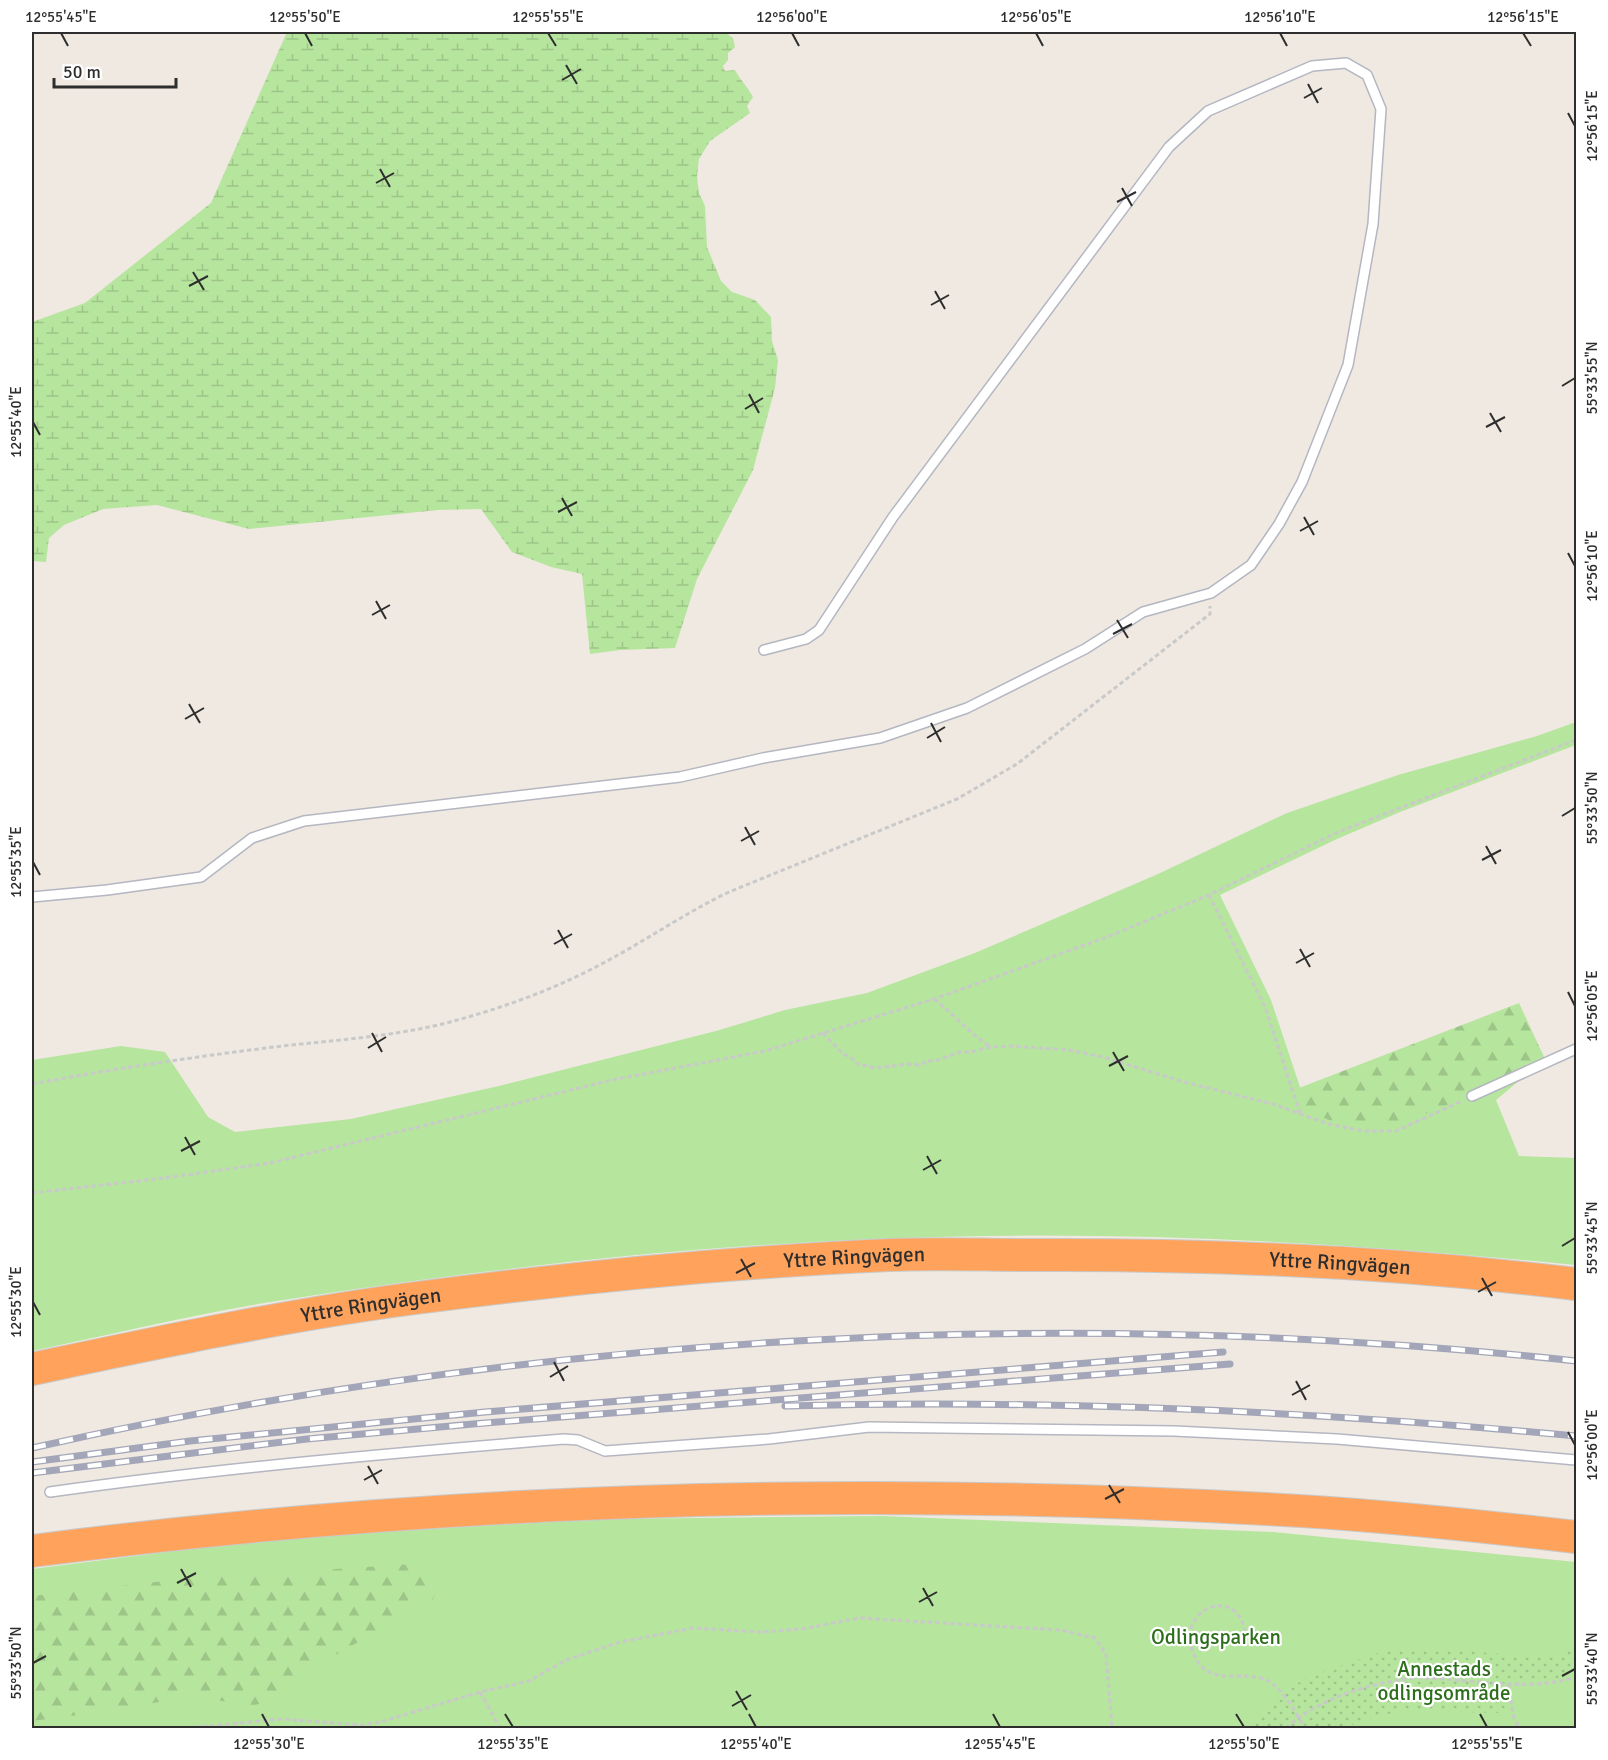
<svg xmlns="http://www.w3.org/2000/svg" width="1608" height="1760" font-family="Signika,sans-serif">
  <defs>
    <pattern id="forest-firs" width="22" height="20" patternUnits="userSpaceOnUse" patternTransform="scale(1.5)"><rect width="22" height="20" fill="#b6e59e"/><path d="M5 1l3.5 6h-7zM16 11l3.5 6h-7z" fill="#9dc588"/></pattern>
    <pattern id="wetland-marsh" width="20" height="14" patternUnits="userSpaceOnUse" patternTransform="scale(1.5)"><rect width="20" height="14" fill="#b6e59e"/><path d="M1 5h8M5 5V1M11 12h8M15 12V8" fill="none" stroke="#9dc588"/></pattern>
    <pattern id="garden-dots" width="8" height="8" patternUnits="userSpaceOnUse" patternTransform="scale(1.5)"><rect width="8" height="8" fill="#b6e59e"/><path d="M2 2h.1M6 6h.1" fill="none" stroke="#9dc588" stroke-width="1.8" stroke-linecap="round"/></pattern>
  </defs>
  <rect width="100%" height="100%" fill="#efe9e1"/>
  <path fill="#b6e59e" d="M1576,722v23l-176,67 -63,27 -117,56 51,105 37,111 237,-52 -49,41 23,56 57,2v107c-233,-23 -467,-36 -702,-26 -200,8 -400,31 -597,62 -82,13 -164,33 -245,50v-291l89,-14 44,6 43,65 27,15 116,-13 148,-33 217,-55 69,-21 82,-17 108,-40 183,-79 129,-61 111,-38 139,-39z
    M881,1516l392,16 303,30v166h-1544v-159l174,-22 156,-14 240,-14z"/>
  <path fill="url(#forest-firs)" d="M1519,1003l26,56 -71,35 -80,32 -31,1 -34,-7 -22,-9 -8,-23z
    M414,1564c13,4 17,11 23,24l-4,11 -127,73 -21,23 -12,6 -19,4 -27,-3 -32,-7 -78,15 -85,11v-125l150,-17z"/>
  <path fill="url(#wetland-marsh)" d="M287,32h438l8,6 2,9 -7,6v7l-5,6 2,5 10,-1c5,10 13,17 18,27l-6,9 3,7 -40,28 -11,18 -2,17 2,17 6,13 2,41 14,34 11,11 23,8 16,17 1,24 6,19 -3,28 -22,82 -56,109 -22,69 -55,2 -30,4 -8,-80 -31,-7 -39,-15 -31,-43 -43,1 -189,19 -92,-24 -54,4 -39,16 -15,13 -3,24 -14,-1v-239l53,-19 126,-100z"/>
  <path fill="url(#garden-dots)" d="M1576,1649v23l-22,7 -49,1 2,33 -103,-2 -28,5 -32,12h-100l20,-20 41,-30 79,-27 69,-1 60,5h41z"/>
  <g fill="none" stroke-linecap="round" stroke-linejoin="round">
    <defs>
      <path id="service" d="M32,897l75,-7 94,-13 51,-39 52,-17 376,-44 83,-19 117,-20 87,-30 118,-59 58,-37 68,-19 40,-28 28,-41 23,-42 46,-117 25,-141 8,-115 -14,-34 -21,-12 -34,3 -104,45 -39,36 -276,370 -74,113 -13,9 -42,11
        M1472,1096l104,-47
        M50,1492c170,-24 342,-39 514,-53l14,1 27,11 164,-12 100,-12 305,4 163,8 239,21"/>
      <g id="motorway">
        <path id="s1" d="M32,1369c124,-26 249,-53 376,-70 160,-21 321,-37 482,-44 47,-2 94,0 141,0 182,-1 364,7 545,29"/>
        <path d="M32,1551c410,-53 821,-65 1234,-42 104,5 207,16 310,28"/>
      </g>
    </defs>
    <use href="#service" stroke="#b4b7c1" stroke-width="12"/>
    <use href="#motorway" stroke="#c9c9c9" stroke-width="34"/>
    <path stroke="#c9c9c9" stroke-width="3" stroke-dasharray="4.5 3" stroke-linecap="butt" d="M1209,895l56,112 35,106
      M934,999c22,17 35,34 57,48
      M823,1033l20,21 8,3 4,6 20,5 33,-4 12,1 7,-4 11,-1 22,-8h11l20,-5 20,-1 58,4 34,7 81,25 89,22 55,20 36,7h32l66,-30
      M32,1084c80,-15 161,-27 242,-37 59,-7 119,-10 176,-25 53,-14 108,-34 157,-61 41,-22 80,-49 122,-69l228,-93 60,-35 193,-150v-8
      M32,1193l132,-15 106,-15 342,-83 153,-29 169,-52 173,-62 102,-42 129,-63 238,-92
      M1224,1634l9,9 12,-8c-4,-52 -72,-28 -51,20 15,33 45,15 70,24 18,7 31,33 41,49
      M1508,1685l6,33 5,10
      M480,1692l20,36
      M188,1728l93,-9 80,6 19,-3 100,-30 49,-11 37,-21 54,-18 73,-14 67,4 42,-3 57,-11 201,12 35,8 11,16 6,74
      M1286,1728c30,-26 68,-40 108,-47 7,-1 15,-3 23,-3 53,0 107,15 159,-1"/>
    <use href="#service" stroke="#fff" stroke-width="9"/>
    <use href="#motorway" stroke="#ffa35c" stroke-width="32"/>
    <defs>
      <path id="rail" d="M785,1406c264,-7 528,5 791,30
        M32,1448c506,-114 1029,-143 1544,-87
        M32,1462l158,-21 295,-29 738,-60
        M32,1473l275,-34 166,-15 757,-60"/>
    </defs>
    <use href="#rail" stroke="#a3a6b8" stroke-width="7"/>
    <use href="#rail" stroke="#fff" stroke-width="4.5" stroke-dasharray="14" stroke-linecap="butt"/>
  </g>
  <path fill="none" stroke="#2e2e2e" stroke-width="2" d="M61,33l7,13M305,33l7,13M548,33l8,13M792,33l7,13M1036,33l7,13M1280,33l7,13M1523,33l8,13M566,65l11,19M562,80l19,-11M1308,84l10,19M1304,98l18,-10M1568,113l7,13M380,169l10,18M376,183l18,-10M1122,188l10,18M1117,202l19,-10M193,272l11,18M189,286l19,-10M935,291l10,18M931,305l18,-10M1562,386l13,-8M749,394l10,19M745,409l18,-11M1490,413l11,19M33,422l7,13M1486,427l19,-10M562,498l10,18M558,512l19,-10M1304,517l10,18M1300,531l18,-10M1568,553l7,13M376,601l10,18M372,615l18,-10M1117,620l11,18M1113,634l19,-10M189,704l11,19M185,719l19,-11M931,723l10,19M927,738l18,-11M1562,816l13,-8M745,827l10,18M741,841l18,-10M1486,846l10,18M1482,860l19,-10M33,862l7,13M558,930l10,18M554,944l18,-10M1300,949l10,18M1296,963l18,-10M1568,992l7,14M372,1033l10,19M368,1048l18,-11M1113,1052l11,19M1109,1066l19,-10M185,1137l10,18M181,1151l19,-10M927,1156l10,18M923,1170l18,-10M1562,1246l13,-8M741,1259l10,18M736,1273l19,-10M1482,1278l10,18M1478,1292l18,-10M33,1302l7,13M554,1362l10,19M550,1377l18,-11M1296,1381l10,19M1292,1395l18,-10M1568,1432l7,13M368,1466l10,18M364,1480l18,-10M1109,1485l11,18M1105,1499l19,-10M181,1569l10,18M177,1583l19,-10M923,1588l10,18M919,1602l18,-10M33,1663l13,-7M1562,1676l13,-7M736,1691l11,19M732,1706l19,-11M262,1714l7,13M505,1714l8,13M749,1714l7,13M993,1714l7,13M1236,1714l8,13M1480,1714l7,13"/>
  <g text-anchor="middle" stroke-width="4.5" stroke-linejoin="round" paint-order="stroke">
    <g font-size="21" fill="#2e2e2e" stroke="#fff">
      <text dy="7" stroke="none"><textPath href="#s1" startOffset="831">Yttre Ringvägen</textPath></text>
      <text dy="7" stroke="none"><textPath href="#s1" startOffset="1317">Yttre Ringvägen</textPath></text>
      <text dy="7" stroke="none"><textPath href="#s1" startOffset="345">Yttre Ringvägen</textPath></text>
    </g>
    <g font-size="21" fill="#2c6e1b" stroke="#fff">
      <text x="1216" y="1644">Odlingsparken</text>
      <text x="1444" y="1676">Annestads<tspan x="1444" dy="24">odlingsområde</tspan></text>
    </g>
  </g>
  <rect width="1608" height="1760" fill="none" stroke="#ffffff" stroke-width="66"/>
  <path d="M54 78v9h122v-9" fill="none" stroke="#2e2e2e" stroke-width="3"/>
  <text x="63" y="78" font-size="18" fill="#2e2e2e" stroke="#ffffff" stroke-width="4.5" paint-order="stroke">50 m</text>
  <rect x="33" y="33" width="1542" height="1694" fill="none" stroke="#2e2e2e" stroke-width="2"/>
  <g font-size="15" text-anchor="middle" fill="#2e2e2e">
    <text x="61" y="22">12°55'45"E</text>
    <text x="305" y="22">12°55'50"E</text>
    <text x="548" y="22">12°55'55"E</text>
    <text x="792" y="22">12°56'00"E</text>
    <text x="1036" y="22">12°56'05"E</text>
    <text x="1280" y="22">12°56'10"E</text>
    <text x="1523" y="22">12°56'15"E</text>
    <text transform="translate(1592 126) rotate(-90)" y="5">12°56'15"E</text>
    <text transform="translate(1592 378) rotate(-90)" y="5">55°33'55"N</text>
    <text transform="translate(16 422) rotate(-90)" y="5">12°55'40"E</text>
    <text transform="translate(1592 566) rotate(-90)" y="5">12°56'10"E</text>
    <text transform="translate(1592 808) rotate(-90)" y="5">55°33'50"N</text>
    <text transform="translate(16 862) rotate(-90)" y="5">12°55'35"E</text>
    <text transform="translate(1592 1006) rotate(-90)" y="5">12°56'05"E</text>
    <text transform="translate(1592 1238) rotate(-90)" y="5">55°33'45"N</text>
    <text transform="translate(16 1302) rotate(-90)" y="5">12°55'30"E</text>
    <text transform="translate(1592 1445) rotate(-90)" y="5">12°56'00"E</text>
    <text transform="translate(16 1663) rotate(-90)" y="5">55°33'50"N</text>
    <text transform="translate(1592 1669) rotate(-90)" y="5">55°33'40"N</text>
    <text x="269" y="1749">12°55'30"E</text>
    <text x="513" y="1749">12°55'35"E</text>
    <text x="756" y="1749">12°55'40"E</text>
    <text x="1000" y="1749">12°55'45"E</text>
    <text x="1244" y="1749">12°55'50"E</text>
    <text x="1487" y="1749">12°55'55"E</text>
  </g>
</svg>
